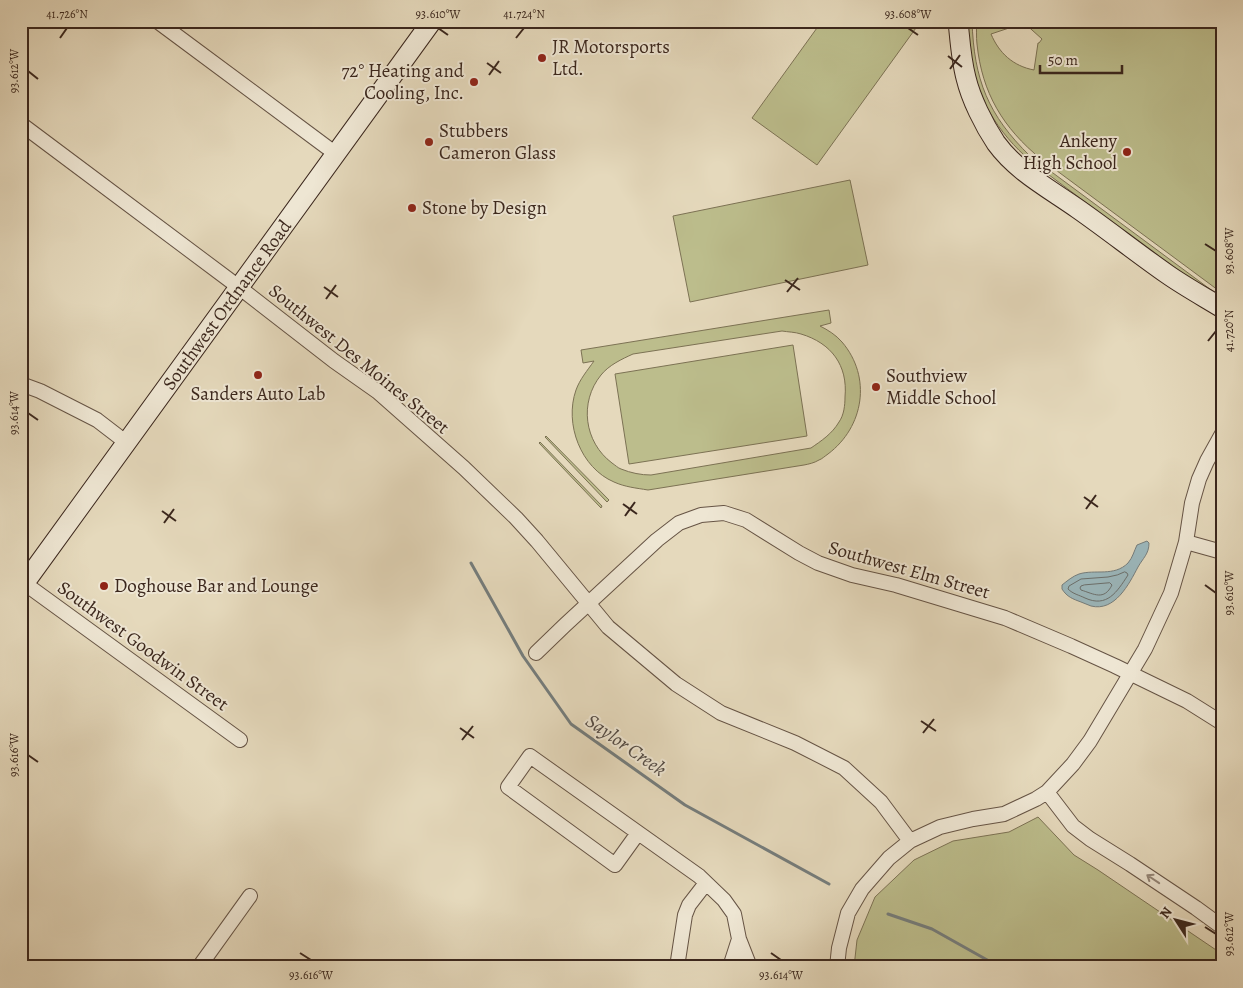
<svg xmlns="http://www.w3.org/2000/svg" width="1243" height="988" font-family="Alegreya,serif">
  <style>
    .green { fill: #bcbd8c; stroke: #7c7254; fill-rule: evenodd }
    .water { fill: #9bb7bc; stroke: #757d7c }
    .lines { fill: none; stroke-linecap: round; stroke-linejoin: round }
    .shore { stroke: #6b6f6c; stroke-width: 1 }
    .stream { stroke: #757d7c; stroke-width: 3 }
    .street-casing { stroke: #665445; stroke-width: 16 }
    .secondary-casing { stroke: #3b271d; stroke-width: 21 }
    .street { stroke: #eee6d3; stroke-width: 14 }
    .secondary { stroke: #eee6d3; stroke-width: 19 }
    .oneway { stroke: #948678 }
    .ticks { fill: none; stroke: #3b271d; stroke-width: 2 }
    .poi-dot { fill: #8f2418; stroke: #eee6d3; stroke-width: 2 }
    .labels { text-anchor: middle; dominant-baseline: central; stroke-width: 4; stroke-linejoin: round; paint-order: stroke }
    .poi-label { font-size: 19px; fill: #3b271d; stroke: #eee6d3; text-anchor: start }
    .street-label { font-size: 19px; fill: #3b271d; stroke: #eee6d3 }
    .water-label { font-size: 20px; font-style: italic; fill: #534b45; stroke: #eee6d3 }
    .neatline { fill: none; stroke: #3b271d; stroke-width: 2 }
    .ticks-label { font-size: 12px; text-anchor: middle; fill: #3b271d }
  </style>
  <rect width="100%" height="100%" fill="#e5d9bc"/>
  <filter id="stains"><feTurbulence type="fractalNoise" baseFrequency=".004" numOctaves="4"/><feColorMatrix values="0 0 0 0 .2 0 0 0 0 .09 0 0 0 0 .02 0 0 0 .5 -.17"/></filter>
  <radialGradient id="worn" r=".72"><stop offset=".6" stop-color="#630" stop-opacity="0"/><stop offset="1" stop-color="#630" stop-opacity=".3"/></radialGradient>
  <path class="green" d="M 822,21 L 921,21 L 817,165 L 752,118 Z
    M 968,21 L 972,21 C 974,80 988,115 1030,156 L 1222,298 L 1222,304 L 1037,166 C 1003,140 978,102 970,60 C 968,48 967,36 966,25 Z
    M 976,21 L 1020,21 L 1017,24 L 1018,25 L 991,34 C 999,53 1013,66 1034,70 L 1038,43 L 1039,43 L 1042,39 L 1022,21 L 1222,21 L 1222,293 L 1041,159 C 1003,128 982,93 977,44 C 976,37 977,29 976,21 Z
    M 850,180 L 868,265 L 690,302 L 673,216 Z
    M 829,310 L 831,323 L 820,326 C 828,330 836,335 842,342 C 872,377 864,427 828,454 C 825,456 822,459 819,460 C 814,463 809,464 804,465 L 648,490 C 636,488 625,487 614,482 C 581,468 564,424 576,390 C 580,379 587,371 594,361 L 583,363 L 581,350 ZM 782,331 C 788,332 795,332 801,334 C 831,343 848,365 845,397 C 845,405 844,415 839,422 C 832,434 821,441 811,448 L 651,475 C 641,475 631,473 621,469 C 618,468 615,465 612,463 C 584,442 579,402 601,375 C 609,365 622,359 633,354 Z
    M 793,345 L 807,436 L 629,464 L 615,374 Z
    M 546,436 L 609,500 L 607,502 L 545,437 Z
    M 540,442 L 602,506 L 601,508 L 539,443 Z
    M 1038,817 L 1074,855 L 1098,870 L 1222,954 L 1222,967 L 854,967 L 857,940 L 875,897 L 914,860 L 953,841 L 1009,832 Z"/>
  <path class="water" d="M 1147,541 L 1149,543 C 1149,554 1143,558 1138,567 C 1129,584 1115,612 1091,606 C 1088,605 1084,603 1081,602 C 1073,599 1067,597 1062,589 L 1062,585 C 1067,581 1073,576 1079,574 C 1095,569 1114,577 1128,563 C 1133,557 1134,551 1137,545 Z"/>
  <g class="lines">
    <path class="shore" d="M 1125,572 L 1127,573 L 1128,575 C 1117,592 1107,608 1085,598 C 1079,595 1073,594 1068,589 L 1069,586 L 1081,579 L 1108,577 L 1117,575 Z
      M 1110,583 L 1112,585 C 1104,601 1094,594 1081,590 L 1080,588 L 1081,586 L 1084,585 Z"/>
    <path class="stream" d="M 471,563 L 523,656 L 571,724 L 685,805 L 829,884
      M 888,914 L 932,929 L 989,961 L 1012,967"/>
    <g class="street-casing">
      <path id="street" d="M 157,21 L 336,154
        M 21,124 L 240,288 L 334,361 L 378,392 L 464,468 L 516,518 L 537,541 L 608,627 L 676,684 L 721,713 L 795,743 L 844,768 L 881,802 L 910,841
        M 21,384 L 40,391 L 97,420 L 127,443
        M 1186,542 L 1222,552
        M 24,583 L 240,740
        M 536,653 L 565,625 L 657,540 L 679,523 L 701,515 L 724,513 L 746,520 L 799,553 L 818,563 L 852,575 L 896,585 L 1005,618 L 1071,646 L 1115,666 L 1187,701 L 1222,723
        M 1047,792 L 1073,826 L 1090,839 L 1130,864 L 1196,908 L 1222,927
        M 638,833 L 615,865 L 508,787 L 530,756 L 699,876 L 724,900 L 734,914 L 739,939 L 750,967
        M 199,967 L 250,896
        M 677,967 L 685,915 L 689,905 L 706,883
        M 730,967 L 739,939
        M 837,967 L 839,948 L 848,913 L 862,889 L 889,858 L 910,841 L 940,827 L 973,819 L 1004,814 L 1036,799 L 1047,792 L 1073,764 L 1090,741 L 1145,649 L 1171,593 L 1186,542 L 1192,503 L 1199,479 L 1207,461 L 1222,434"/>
    </g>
    <g class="secondary-casing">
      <path id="secondary" d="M 958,21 C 960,40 961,59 966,78 C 971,99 984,125 996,143 C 1017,172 1050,189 1078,209 C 1108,230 1137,253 1167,274 C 1184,286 1204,297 1222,308
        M 21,588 L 432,21"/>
    </g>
    <use href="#street" class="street"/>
    <use href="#secondary" class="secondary"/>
  </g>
  <defs><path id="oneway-shaft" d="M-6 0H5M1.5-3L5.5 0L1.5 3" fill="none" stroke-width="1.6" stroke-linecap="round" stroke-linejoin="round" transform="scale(1.25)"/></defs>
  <use class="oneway" href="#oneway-shaft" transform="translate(1153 879) rotate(-146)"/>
  <path class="ticks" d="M 438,28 L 448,35M 908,28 L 918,35M 60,38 L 67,28M 516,38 L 524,28M 948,56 L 962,67M 487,63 L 501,73M 950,69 L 960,55M 28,71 L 38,79M 489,75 L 499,61M 1205,244 L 1216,251M 785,280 L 800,290M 324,287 L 338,297M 787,292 L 798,278M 326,299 L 336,285M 1208,341 L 1216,331M 28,413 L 38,420M 1084,497 L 1098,507M 623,504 L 637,514M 1086,509 L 1096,495M 162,511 L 176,521M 625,516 L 635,502M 164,523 L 174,509M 1205,585 L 1216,593M 921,721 L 936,731M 460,728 L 474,738M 923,733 L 934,719M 462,740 L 473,726M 28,755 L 38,762M 1205,927 L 1216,934M 300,953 L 311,960M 771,953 L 781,960"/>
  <g class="poi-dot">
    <circle cx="542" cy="58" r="5"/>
    <circle cx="474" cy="82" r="5"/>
    <circle cx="429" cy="142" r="5"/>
    <circle cx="1127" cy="152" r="5"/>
    <circle cx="412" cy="208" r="5"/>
    <circle cx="258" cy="375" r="5"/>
    <circle cx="876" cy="387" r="5"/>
    <circle cx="104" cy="586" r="5"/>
  </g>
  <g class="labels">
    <g class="poi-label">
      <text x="552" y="47">JR Motorsports<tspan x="552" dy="22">Ltd.</tspan></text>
      <text x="464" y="71" text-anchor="end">72° Heating and<tspan x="464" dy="22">Cooling, Inc.</tspan></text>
      <text x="439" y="131">Stubbers<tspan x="439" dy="22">Cameron Glass</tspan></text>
      <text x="1117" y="141" text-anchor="end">Ankeny<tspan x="1117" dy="22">High School</tspan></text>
      <text x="422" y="208">Stone by Design</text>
      <text x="886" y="376">Southview<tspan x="886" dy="22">Middle School</tspan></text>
      <text x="258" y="394" text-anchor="middle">Sanders Auto Lab</text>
      <text x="114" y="586">Doghouse Bar and Lounge</text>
    </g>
    <g class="street-label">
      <text transform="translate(227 305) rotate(-54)">Southwest Ordnance Road</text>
      <text transform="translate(359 359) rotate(39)">Southwest Des Moines Street</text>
      <text transform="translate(909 570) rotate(16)">Southwest Elm Street</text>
      <text transform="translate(143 646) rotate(36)">Southwest Goodwin Street</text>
    </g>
    <g class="water-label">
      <text transform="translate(626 745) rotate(35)">Saylor Creek</text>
    </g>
  </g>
  <rect width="1243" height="988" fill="none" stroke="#e5d9bc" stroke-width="55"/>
  <g transform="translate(1176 920) rotate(306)" stroke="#eee6d3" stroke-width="4" paint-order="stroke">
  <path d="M0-4L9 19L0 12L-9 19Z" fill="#3b271d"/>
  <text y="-8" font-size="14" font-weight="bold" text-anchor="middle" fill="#3b271d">N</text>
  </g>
  <path d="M1040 65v8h82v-8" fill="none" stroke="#3b271d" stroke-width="2.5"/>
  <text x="1048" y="65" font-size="15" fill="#3b271d" stroke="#eee6d3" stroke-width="4" paint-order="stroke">50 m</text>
  <rect x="28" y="28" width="1188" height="932" class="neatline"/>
  <g class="ticks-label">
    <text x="67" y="18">41.726°N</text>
    <text x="438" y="18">93.610°W</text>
    <text x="524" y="18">41.724°N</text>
    <text x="908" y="18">93.608°W</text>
    <text transform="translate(14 71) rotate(-90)" y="4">93.612°W</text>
    <text transform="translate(1229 251) rotate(-90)" y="4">93.608°W</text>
    <text transform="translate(1229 331) rotate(-90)" y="4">41.720°N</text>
    <text transform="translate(14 413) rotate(-90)" y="4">93.614°W</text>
    <text transform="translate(1229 593) rotate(-90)" y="4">93.610°W</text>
    <text transform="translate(14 755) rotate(-90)" y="4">93.616°W</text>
    <text transform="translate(1229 934) rotate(-90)" y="4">93.612°W</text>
    <text x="311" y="979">93.616°W</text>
    <text x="781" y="979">93.614°W</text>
  </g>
  <rect width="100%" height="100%" filter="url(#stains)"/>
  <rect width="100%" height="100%" fill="url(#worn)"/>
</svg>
